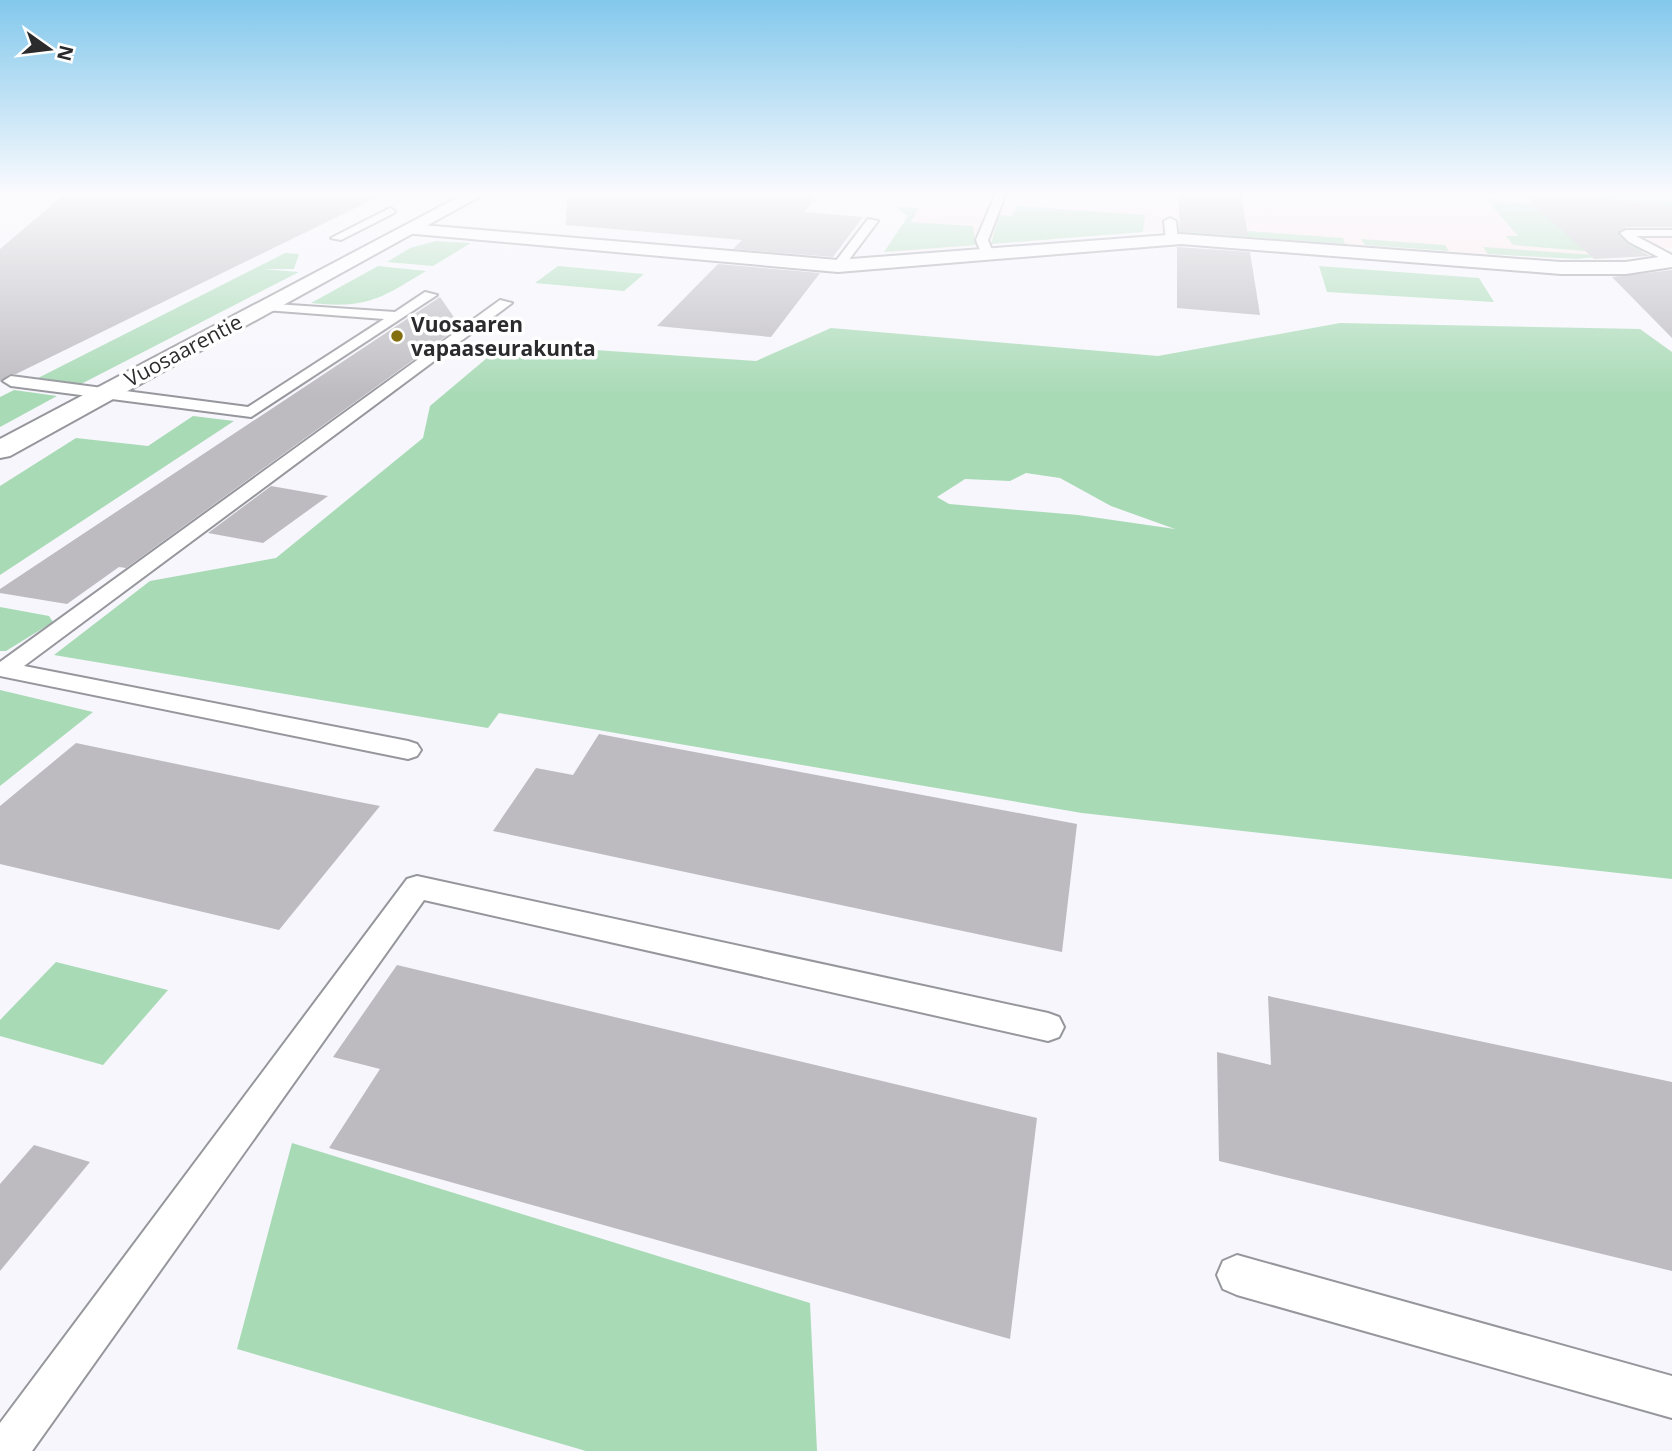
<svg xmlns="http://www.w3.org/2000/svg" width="1672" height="1451" font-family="'Open Sans',sans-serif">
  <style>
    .education { fill: #fde7e7 }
    .green { fill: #a8dab5; fill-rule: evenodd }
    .building { fill: #bdbbc0 }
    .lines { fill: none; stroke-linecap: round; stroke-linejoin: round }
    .service-casing { stroke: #96979c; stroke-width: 4 }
    .minor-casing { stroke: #96979c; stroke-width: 4 }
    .tertiary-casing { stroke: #96979c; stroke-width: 4 }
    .service { fill: #fff; fill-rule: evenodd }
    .minor { fill: #fff; fill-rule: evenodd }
    .tertiary { fill: #fff; fill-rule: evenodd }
    .poi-dot { fill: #836f0d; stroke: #fff; stroke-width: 2.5 }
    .labels { text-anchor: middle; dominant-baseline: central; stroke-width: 7; stroke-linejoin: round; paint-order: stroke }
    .far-poi-label { font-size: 21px; font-weight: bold; fill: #2b2b2d; stroke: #fff; text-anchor: start }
    .far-street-label { font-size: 21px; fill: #2b2b2d; stroke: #fff }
  </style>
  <rect width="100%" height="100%" fill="#f6f6fc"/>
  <path class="education" d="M 906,193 L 1628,193 L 1672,199 L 1672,247 L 1608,256 L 1548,258 L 1153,231 L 889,253 L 918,209 L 896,207 Z"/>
  <path class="green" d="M 1566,193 L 1672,193 L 1672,207 Z
    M 1485,198 L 1603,214 L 1657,249 L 1622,254 L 1513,245 L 1506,236 L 1518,236 Z
    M 1017,206 L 1145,215 L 1143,232 L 991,244 L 999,215 L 1012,216 Z
    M 896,207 L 919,208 L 911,222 L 973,226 L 976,245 L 884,252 L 908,216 Z
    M 1179,226 L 1343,238 L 1345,244 L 1179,232 Z
    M 1361,239 L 1445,245 L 1449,251 L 1365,245 Z
    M 436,241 L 471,243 L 433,266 L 387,262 L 410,248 Z
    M 1483,247 L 1608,256 L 1576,259 L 1488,254 Z
    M 285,253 L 299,254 L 294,269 L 263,269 L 299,272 L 81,384 L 38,378 Z
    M 378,266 L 426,271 C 380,299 366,309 311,303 Z
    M 558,266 L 644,274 L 624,291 L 535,283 Z
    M 1319,266 L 1479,278 L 1494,302 L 1327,292 Z
    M 1340,323 L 1640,329 L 1672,352 L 1672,879 L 1082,813 L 499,713 L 488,728 L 54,655 L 150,581 L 276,558 L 423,438 L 430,406 L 494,352 L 595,350 L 756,361 L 831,328 L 1158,356 ZM 1026,473 L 1060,478 L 1111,506 L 1175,529 L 1078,515 L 949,504 L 937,497 L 965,479 L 1010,481 Z
    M 14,390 L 57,396 L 0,427 L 0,397 Z
    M 193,416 L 234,421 L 0,575 L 0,486 L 76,438 L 148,446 Z
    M 0,607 L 49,616 L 53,622 L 6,651 L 0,651 Z
    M 0,690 L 93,712 L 0,786 Z
    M 56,962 L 168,990 L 103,1065 L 0,1036 L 0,1020 Z
    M 292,1143 L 810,1303 L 817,1451 L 586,1451 L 237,1349 Z"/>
  <path class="building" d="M 66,193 L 386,193 L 16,374 L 10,374 L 0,382 L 0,249 Z
    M 567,193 L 818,193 L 805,212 L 863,217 L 833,257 L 733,249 L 742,240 L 566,225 Z
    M 1178,193 L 1241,193 L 1248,236 L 1180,231 Z
    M 1521,193 L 1566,193 L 1672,207 L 1672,227 L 1626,227 L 1619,231 L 1618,235 L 1627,244 L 1650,256 L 1594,259 Z
    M 1177,247 L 1250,252 L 1260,315 L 1177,308 Z
    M 718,264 L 820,273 L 771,337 L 657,326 Z
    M 1672,270 L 1672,338 L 1612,277 Z
    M 440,297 L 460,326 L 126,568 L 119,567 L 67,604 L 0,593 L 0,589 Z
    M 271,486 L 328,496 L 263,543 L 208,533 Z
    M 599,734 L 1077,824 L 1062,952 L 493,831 L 536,768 L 573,775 Z
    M 76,743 L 344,799 L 380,806 L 279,930 L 0,864 L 0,806 Z
    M 397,965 L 1037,1118 L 1010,1339 L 329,1148 L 380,1069 L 333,1057 Z
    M 1268,996 L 1672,1082 L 1672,1271 L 1219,1161 L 1217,1052 L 1271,1065 Z
    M 34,1145 L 90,1162 L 0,1271 L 0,1184 Z"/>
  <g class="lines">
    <g class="service-casing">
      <path id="service" d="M 996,193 L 1006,193 L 988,240 L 994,255 L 988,259 L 982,255 L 976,240 Z
        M 390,208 L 395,211 L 394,213 L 341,240 L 331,238 Z
        M 1170,218 L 1176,221 L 1178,240 L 1172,243 L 1166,240 L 1164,221 Z
        M 868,219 L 878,221 L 842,269 L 834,269 L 832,266 Z
        M 1626,230 L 1672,230 L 1672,236 L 1636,236 L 1672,255 L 1672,264 L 1629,242 L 1620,233 Z
        M 425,292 L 437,295 L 251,417 L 11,386 L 3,381 L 11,376 L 248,407 L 384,319 L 265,310 L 260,309 L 260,303 L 395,312 Z
        M 500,300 L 512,303 L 24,666 L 408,741 L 417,744 L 421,750 L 417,756 L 408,759 L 0,676 L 0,662 Z
        M 417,876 L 1048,1013 L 1059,1017 L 1064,1027 L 1059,1037 L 1048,1041 L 424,900 L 32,1451 L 0,1451 L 0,1423 L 407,879 Z
        M 1237,1255 L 1672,1376 L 1672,1418 L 1237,1295 L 1223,1289 L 1217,1275 L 1223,1261 Z"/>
    </g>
    <g class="minor-casing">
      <path id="minor" d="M 410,224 L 838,260 L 1181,234 L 1561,262 L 1626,262 L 1672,255 L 1672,267 L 1626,274 L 1561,274 L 1181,244 L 838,272 L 404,233 L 401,229 Z"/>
    </g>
    <g class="tertiary-casing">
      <path id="tertiary" d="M 466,193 L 486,193 L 10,456 L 0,458 L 0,439 Z"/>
    </g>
    <use href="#service" class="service"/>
    <use href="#minor" class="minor"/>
    <use href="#tertiary" class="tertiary"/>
  </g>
  <linearGradient id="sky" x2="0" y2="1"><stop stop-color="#83c8ec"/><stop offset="0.49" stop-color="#fbfbfe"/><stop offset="1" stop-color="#fbfbfe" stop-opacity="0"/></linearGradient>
  <rect width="1672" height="396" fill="url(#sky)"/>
  <circle class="poi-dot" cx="397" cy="336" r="7"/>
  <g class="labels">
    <g class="far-poi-label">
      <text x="411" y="324">Vuosaaren<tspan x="411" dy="24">vapaaseurakunta</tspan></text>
    </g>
    <g class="far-street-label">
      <text transform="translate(183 350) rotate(-28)">Vuosaarentie</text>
    </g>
  </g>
  <g transform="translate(49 49) rotate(104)" stroke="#ffffff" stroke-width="5" paint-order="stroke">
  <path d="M0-5L12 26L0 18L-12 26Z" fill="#2b2b2d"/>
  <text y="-10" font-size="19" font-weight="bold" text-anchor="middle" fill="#2b2b2d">N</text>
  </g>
</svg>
